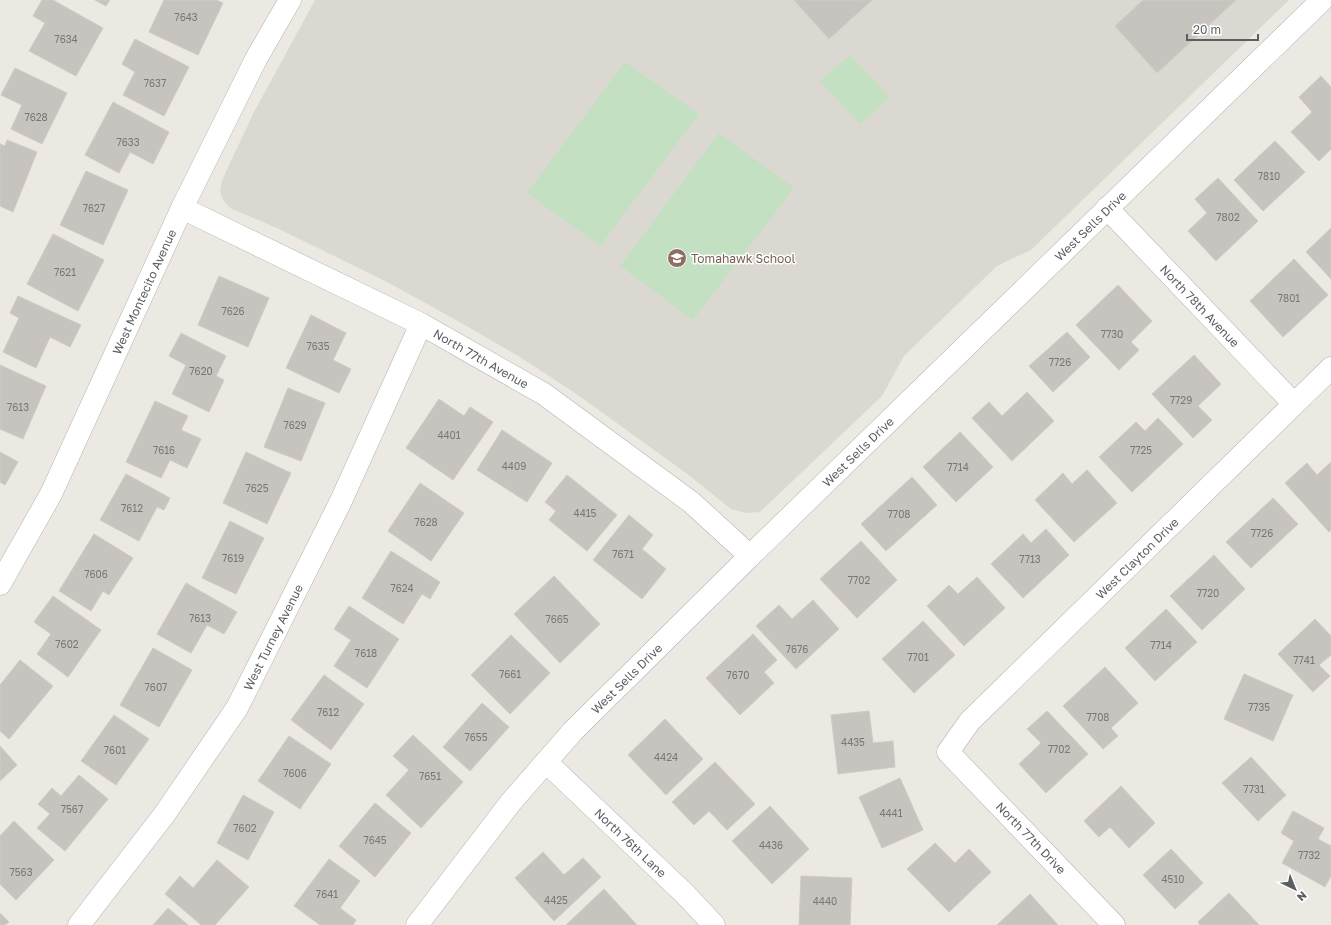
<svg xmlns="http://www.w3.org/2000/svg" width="1331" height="925" font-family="'Golos Text',sans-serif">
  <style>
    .education { fill: #dbd8d1 }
    .green { fill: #c3e0c2 }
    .building { fill: #c7c4bf; stroke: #cfcbc2 }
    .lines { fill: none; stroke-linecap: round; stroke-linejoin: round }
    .minor-casing { stroke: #b0b3b6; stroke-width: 23 }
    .minor { stroke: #fff; stroke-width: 22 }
    .labels { text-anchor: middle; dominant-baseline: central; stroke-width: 3; stroke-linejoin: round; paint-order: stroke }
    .number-label { font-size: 10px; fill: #767878 }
    .street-label { font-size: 12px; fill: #5b5e61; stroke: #fff }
    .education-label { font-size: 12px; fill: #785e54; stroke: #fff; text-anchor: start }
  </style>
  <rect width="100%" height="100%" fill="#ece9e3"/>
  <path class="education" d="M 315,0 L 1289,0 L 1031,250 L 997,266 L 904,356 L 882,396 L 760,512 L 746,513 L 731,509 L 686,473 L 575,393 L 520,357 L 456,320 L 387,282 L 279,229 L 230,208 L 223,200 L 220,191 L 222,180 L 254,112 Z"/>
  <path class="green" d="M 850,55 L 890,98 L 860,124 L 820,81 Z
    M 625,62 L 699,114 L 600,246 L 527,193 Z
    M 719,133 L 794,188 L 693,320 L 620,266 Z"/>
  <path class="building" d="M 42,0 L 53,0 L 103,28 L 76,76 L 29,51 L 45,23 L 33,16 Z
    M 95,0 L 110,0 L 106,6 Z
    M 164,0 L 216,0 L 223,3 L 198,55 L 149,32 Z
    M 794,0 L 872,0 L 829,39 Z
    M 1143,0 L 1236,0 L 1157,73 L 1115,26 Z
    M 135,39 L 189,67 L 164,116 L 123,95 L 135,72 L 122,64 Z
    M 15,68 L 67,93 L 42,144 L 11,129 L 22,105 L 1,95 Z
    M 1321,76 L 1331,87 L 1331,149 L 1319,161 L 1291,132 L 1312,112 L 1299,97 Z
    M 113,102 L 169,132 L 153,164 L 130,152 L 119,173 L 85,155 Z
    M 7,140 L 37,152 L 13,212 L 0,206 L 0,144 L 5,146 Z
    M 1275,141 L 1305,172 L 1263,211 L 1234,180 Z
    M 86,171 L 128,190 L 103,245 L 60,225 Z
    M 1218,178 L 1258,221 L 1216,261 L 1188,231 L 1207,213 L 1195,199 Z
    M 1331,228 L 1331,279 L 1306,252 Z
    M 53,234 L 104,260 L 78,311 L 27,284 Z
    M 1294,259 L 1328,295 L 1283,337 L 1250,301 Z
    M 219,276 L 269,298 L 248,347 L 198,325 Z
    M 1118,285 L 1152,321 L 1131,342 L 1139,350 L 1119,370 L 1076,325 Z
    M 18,296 L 81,325 L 70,347 L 50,337 L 36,368 L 3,352 L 19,318 L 10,313 Z
    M 311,315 L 346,333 L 333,360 L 351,369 L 339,393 L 286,368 Z
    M 1067,332 L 1090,357 L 1053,392 L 1029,366 Z
    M 181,333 L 226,356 L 216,376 L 224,380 L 209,412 L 172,394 L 186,365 L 169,356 Z
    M 1194,355 L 1221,384 L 1198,406 L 1212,420 L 1193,438 L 1152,394 Z
    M 0,365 L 46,386 L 23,439 L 0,429 Z
    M 288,388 L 325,403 L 301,461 L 264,447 Z
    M 1027,392 L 1054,421 L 1012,461 L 972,418 L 989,402 L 1002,416 Z
    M 439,399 L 464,416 L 470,407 L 493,422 L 453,480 L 406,448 Z
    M 155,401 L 188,416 L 181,430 L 201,439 L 187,468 L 170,460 L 161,478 L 126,462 Z
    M 1158,418 L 1183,444 L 1132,492 L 1099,457 L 1136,422 L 1145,431 Z
    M 502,430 L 552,463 L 527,502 L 477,470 Z
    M 960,432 L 993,467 L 956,502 L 923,467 Z
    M 0,452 L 18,462 L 5,485 L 0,482 Z
    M 246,452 L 291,473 L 267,524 L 223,503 Z
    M 1331,462 L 1331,530 L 1329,532 L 1285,483 L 1307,463 L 1317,475 Z
    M 1087,470 L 1117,503 L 1074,542 L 1035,500 L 1063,473 L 1072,484 Z
    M 126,474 L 170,498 L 164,510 L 157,507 L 139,541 L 100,520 Z
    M 567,475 L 617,515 L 587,551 L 549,520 L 556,511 L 545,502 Z
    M 912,477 L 937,505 L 886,551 L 861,524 Z
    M 420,483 L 464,513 L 431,561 L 388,531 Z
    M 1273,498 L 1298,524 L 1251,568 L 1226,542 Z
    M 629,515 L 653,535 L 642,549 L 666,569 L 642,599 L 593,560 Z
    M 230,521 L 264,538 L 236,594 L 202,578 Z
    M 1046,529 L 1069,555 L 1023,598 L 991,564 L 1023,534 L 1031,543 Z
    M 94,534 L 133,558 L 109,595 L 103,591 L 91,611 L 59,591 Z
    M 861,541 L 897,580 L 857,618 L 820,579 Z
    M 391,551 L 440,582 L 430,599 L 422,594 L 403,624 L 362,598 Z
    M 1214,555 L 1245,589 L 1202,630 L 1170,596 Z
    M 554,576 L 600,624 L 560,663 L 514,614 Z
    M 977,577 L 1005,608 L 964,646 L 927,606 L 949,585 L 958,594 Z
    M 186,583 L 237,612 L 224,634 L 207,625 L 191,653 L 157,634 Z
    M 53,596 L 101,630 L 68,677 L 37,654 L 51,634 L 34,622 Z
    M 813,600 L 839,629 L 796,669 L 756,626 L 779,605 L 792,619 Z
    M 349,606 L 399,639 L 367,688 L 334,666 L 351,640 L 334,629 Z
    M 1166,609 L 1197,642 L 1155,681 L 1125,648 Z
    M 1315,619 L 1331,636 L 1331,655 L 1319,665 L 1330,676 L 1313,692 L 1278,654 Z
    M 923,621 L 955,655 L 914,693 L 882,659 Z
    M 753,634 L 777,660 L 764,672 L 774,683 L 740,715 L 706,678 Z
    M 511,635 L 550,673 L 510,714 L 471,675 Z
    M 153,648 L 192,670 L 159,727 L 120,705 Z
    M 20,660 L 53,686 L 9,739 L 0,731 L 0,685 Z
    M 1105,667 L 1138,703 L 1111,728 L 1118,736 L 1103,749 L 1063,706 Z
    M 1244,674 L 1293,695 L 1273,741 L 1224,719 Z
    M 324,675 L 364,704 L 331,750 L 291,720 Z
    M 482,703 L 509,727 L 470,771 L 443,747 Z
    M 869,711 L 873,743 L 893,741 L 895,767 L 838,774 L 831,715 Z
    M 1047,711 L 1088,754 L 1046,793 L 1019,764 L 1041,743 L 1027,729 Z
    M 114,715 L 149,739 L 116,785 L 81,761 Z
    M 665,719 L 703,759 L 666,795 L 628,755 Z
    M 413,735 L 463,782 L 421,828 L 386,795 L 409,770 L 393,756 Z
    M 289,736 L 331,764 L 300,809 L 258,781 Z
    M 0,746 L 17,765 L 0,781 Z
    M 1251,757 L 1286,795 L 1258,821 L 1222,783 Z
    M 715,762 L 755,804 L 727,830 L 709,811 L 694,825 L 672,802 Z
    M 79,775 L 108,799 L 65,851 L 37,828 L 50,814 L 38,804 L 52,788 L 61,796 Z
    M 900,778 L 923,830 L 882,848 L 859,797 Z
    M 1121,786 L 1155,823 L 1129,848 L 1110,827 L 1099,837 L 1084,821 Z
    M 243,795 L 274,812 L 248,860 L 217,843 Z
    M 375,803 L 411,833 L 375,877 L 339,846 Z
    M 770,806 L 809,849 L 772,884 L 732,841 Z
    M 1293,811 L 1324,828 L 1318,839 L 1331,846 L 1331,876 L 1325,887 L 1282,863 L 1294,841 L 1281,833 Z
    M 14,821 L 54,860 L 16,900 L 0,884 L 0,836 Z
    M 935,843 L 955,863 L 969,849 L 991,872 L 949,912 L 907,869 Z
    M 1171,849 L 1203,883 L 1175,909 L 1143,875 Z
    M 543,852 L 564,875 L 583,858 L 601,877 L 554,921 L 515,878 Z
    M 329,859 L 360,881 L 340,908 L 356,920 L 353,925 L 320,925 L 294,906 Z
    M 217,860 L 249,887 L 215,925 L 201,925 L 165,894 L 180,876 L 193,888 Z
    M 801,876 L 852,878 L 850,925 L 799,925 Z
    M 604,889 L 637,925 L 566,925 Z
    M 1229,893 L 1259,925 L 1200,925 L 1198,922 Z
    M 1030,894 L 1058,925 L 997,925 Z
    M 168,908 L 188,925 L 153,925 Z
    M 0,913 L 9,922 L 5,925 L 0,925 Z"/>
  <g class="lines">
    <g class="minor-casing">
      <g id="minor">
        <path id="s1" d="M 182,208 L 421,324 L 544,394 L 691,502 L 750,556"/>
        <path id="s2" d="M 1107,208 L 1294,404"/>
        <path id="s3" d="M 0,584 L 51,494 L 182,208 L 256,59 L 290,0"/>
        <path id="s4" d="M 546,762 L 685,894 L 714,925"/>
        <path id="s5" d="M 79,925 L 164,815 L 237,708 L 340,503 L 421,324"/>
        <path id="s6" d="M 417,925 L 511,802 L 573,731 L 750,556 L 1322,0"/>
        <path id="s7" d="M 1114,925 L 948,752 L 970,721 L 1331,368"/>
      </g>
    </g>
    <use href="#minor" class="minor"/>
  </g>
  <defs>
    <g id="school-disc" transform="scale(1)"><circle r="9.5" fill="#8d6e63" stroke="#fff"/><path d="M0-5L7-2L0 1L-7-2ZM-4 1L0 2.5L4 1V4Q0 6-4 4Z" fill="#fff"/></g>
  </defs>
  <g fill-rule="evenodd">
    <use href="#school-disc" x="677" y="258"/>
  </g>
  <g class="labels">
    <g class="number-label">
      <text x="186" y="17">7643</text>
      <text x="66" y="39">7634</text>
      <text x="155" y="83">7637</text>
      <text x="36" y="117">7628</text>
      <text x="128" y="142">7633</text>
      <text x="1269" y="176">7810</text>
      <text x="94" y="208">7627</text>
      <text x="1228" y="217">7802</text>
      <text x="65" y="272">7621</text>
      <text x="1289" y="298">7801</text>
      <text x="233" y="311">7626</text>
      <text x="1112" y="334">7730</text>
      <text x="318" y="346">7635</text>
      <text x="1060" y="362">7726</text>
      <text x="201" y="371">7620</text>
      <text x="1181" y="400">7729</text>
      <text x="18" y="407">7613</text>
      <text x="295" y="425">7629</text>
      <text x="449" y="435">4401</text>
      <text x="164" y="450">7616</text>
      <text x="1141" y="450">7725</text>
      <text x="514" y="466">4409</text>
      <text x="958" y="467">7714</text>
      <text x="257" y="488">7625</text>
      <text x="132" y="508">7612</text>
      <text x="585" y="513">4415</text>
      <text x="899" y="514">7708</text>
      <text x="426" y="522">7628</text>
      <text x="1262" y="533">7726</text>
      <text x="623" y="554">7671</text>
      <text x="233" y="558">7619</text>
      <text x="1030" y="559">7713</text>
      <text x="96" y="574">7606</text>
      <text x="859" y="580">7702</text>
      <text x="402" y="588">7624</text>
      <text x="1208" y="593">7720</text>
      <text x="200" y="618">7613</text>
      <text x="557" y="619">7665</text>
      <text x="67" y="644">7602</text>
      <text x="1161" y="645">7714</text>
      <text x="797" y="649">7676</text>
      <text x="366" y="653">7618</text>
      <text x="918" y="657">7701</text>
      <text x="1304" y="660">7741</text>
      <text x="510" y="674">7661</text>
      <text x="738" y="675">7670</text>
      <text x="156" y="687">7607</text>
      <text x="1259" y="707">7735</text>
      <text x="328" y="712">7612</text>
      <text x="1098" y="717">7708</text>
      <text x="476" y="737">7655</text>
      <text x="853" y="742">4435</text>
      <text x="1059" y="749">7702</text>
      <text x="115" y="750">7601</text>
      <text x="666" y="757">4424</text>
      <text x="295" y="773">7606</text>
      <text x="430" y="776">7651</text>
      <text x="1254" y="789">7731</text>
      <text x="72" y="809">7567</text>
      <text x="891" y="813">4441</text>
      <text x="245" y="828">7602</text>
      <text x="375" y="840">7645</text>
      <text x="771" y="845">4436</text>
      <text x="1309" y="855">7732</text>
      <text x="21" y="872">7563</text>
      <text x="1173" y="879">4510</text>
      <text x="327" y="894">7641</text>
      <text x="556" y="900">4425</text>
      <text x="825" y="901">4440</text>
    </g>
    <g class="street-label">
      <text stroke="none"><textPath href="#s6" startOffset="972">West Sells Drive</textPath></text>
      <text stroke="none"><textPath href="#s3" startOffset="326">West Montecito Avenue</textPath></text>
      <text stroke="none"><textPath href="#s2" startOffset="135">North 78th Avenue</textPath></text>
      <text stroke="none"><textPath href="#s1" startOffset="335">North 77th Avenue</textPath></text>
      <text stroke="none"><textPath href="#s6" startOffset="648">West Sells Drive</textPath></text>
      <text stroke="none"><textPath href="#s7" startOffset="511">West Clayton Drive</textPath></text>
      <text stroke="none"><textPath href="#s5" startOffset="348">West Turney Avenue</textPath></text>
      <text stroke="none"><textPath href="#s6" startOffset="324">West Sells Drive</textPath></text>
      <text transform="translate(1031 838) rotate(46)">North 77th Drive</text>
      <text stroke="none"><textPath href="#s4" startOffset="117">North 76th Lane</textPath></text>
    </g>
    <g class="education-label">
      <text x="691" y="258">Tomahawk School</text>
    </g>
  </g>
  <g transform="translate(1295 889) rotate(137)" stroke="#ffffff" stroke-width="3" paint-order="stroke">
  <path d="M0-3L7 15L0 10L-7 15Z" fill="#5b5e61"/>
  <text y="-6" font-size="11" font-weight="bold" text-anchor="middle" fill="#5b5e61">N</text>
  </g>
  <path d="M1187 34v6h71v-6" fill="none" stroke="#5b5e61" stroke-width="2"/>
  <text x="1193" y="34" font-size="12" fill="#5b5e61" stroke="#ffffff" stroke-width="3" paint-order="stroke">20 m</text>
</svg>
